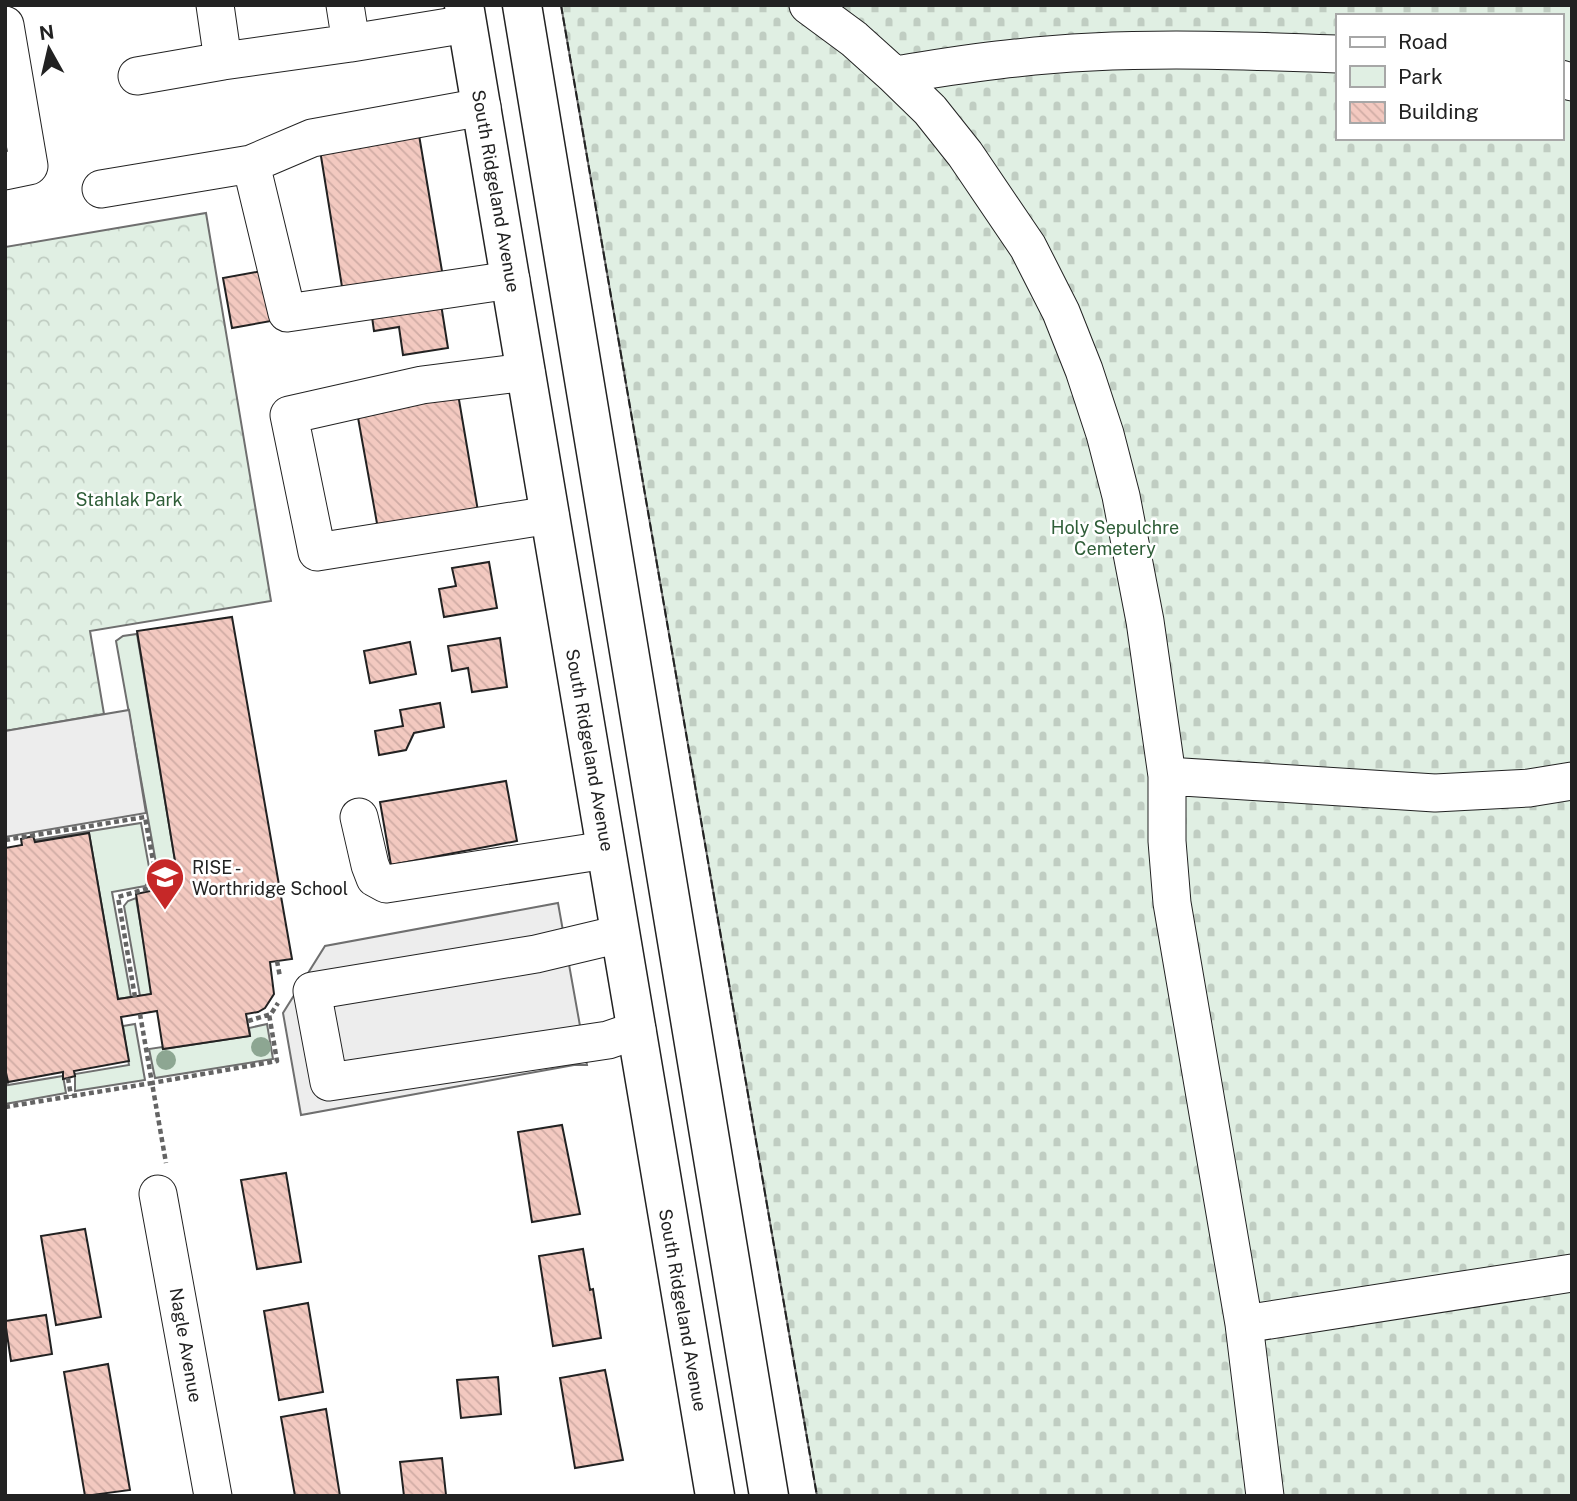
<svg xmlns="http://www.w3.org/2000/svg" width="1577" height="1501" font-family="'Public Sans',sans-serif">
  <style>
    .green { fill: #e0efe3; stroke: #6f6f6f; stroke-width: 2 }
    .forest { fill: url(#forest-crowns); stroke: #6f6f6f; stroke-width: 2 }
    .cemetery { fill: url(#cemetery-stones); stroke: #6f6f6f; stroke-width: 2; fill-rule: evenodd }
    .parking { fill: #ededed; stroke: #6f6f6f; stroke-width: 2 }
    .building { fill: url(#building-back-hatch); stroke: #222; stroke-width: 2 }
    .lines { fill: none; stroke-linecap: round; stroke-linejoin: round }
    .minor-casing { stroke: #222; stroke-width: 39 }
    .major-casing { stroke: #222; stroke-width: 41 }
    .path { stroke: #646464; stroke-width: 4.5; stroke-dasharray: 5 3.5; stroke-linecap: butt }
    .minor { stroke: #fff; stroke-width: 37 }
    .major { stroke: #fff; stroke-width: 38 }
    .fence { stroke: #222; stroke-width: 2; stroke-dasharray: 9 3.5; stroke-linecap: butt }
    .tree { fill: #8da692 }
    .labels { text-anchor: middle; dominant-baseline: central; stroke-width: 5; stroke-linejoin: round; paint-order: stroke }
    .street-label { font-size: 18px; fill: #222; stroke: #fff }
    .park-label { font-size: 18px; fill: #2f5e38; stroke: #fff }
    .poi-label { font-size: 18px; fill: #222; stroke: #fff; text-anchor: start }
  </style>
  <defs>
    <pattern id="forest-crowns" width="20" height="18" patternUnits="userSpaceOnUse" patternTransform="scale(1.75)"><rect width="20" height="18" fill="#e0efe3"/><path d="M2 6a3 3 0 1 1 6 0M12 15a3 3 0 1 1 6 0" fill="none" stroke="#c0cdc2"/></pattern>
    <pattern id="cemetery-stones" width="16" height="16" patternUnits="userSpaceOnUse" patternTransform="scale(1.75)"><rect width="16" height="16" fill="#e0efe3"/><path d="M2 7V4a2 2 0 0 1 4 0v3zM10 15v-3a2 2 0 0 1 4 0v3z" fill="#c0cdc2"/></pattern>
    <pattern id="building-back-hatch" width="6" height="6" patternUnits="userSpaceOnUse" patternTransform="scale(1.75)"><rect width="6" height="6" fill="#f3c9c0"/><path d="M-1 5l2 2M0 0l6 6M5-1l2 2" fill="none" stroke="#d0aca5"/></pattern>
  </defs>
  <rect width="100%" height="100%" fill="#fff"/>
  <path class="green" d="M 137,634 L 178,878 L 156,863 L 116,641 L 123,636 Z
    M 141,823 L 151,878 L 145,886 L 112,892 L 131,997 L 118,999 L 89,833 L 35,842 L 34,840 Z
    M 136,898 L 152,990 L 151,994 L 140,996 L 124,906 L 128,901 Z
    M 135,1024 L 145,1080 L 75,1091 L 75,1074 L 129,1065 L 123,1026 Z
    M 267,1024 L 273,1059 L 155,1078 L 149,1049 L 162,1047 L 163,1049 L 250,1036 L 249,1028 Z
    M 5,1068 L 8,1085 L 63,1076 L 66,1093 L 5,1104 Z"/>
  <path class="forest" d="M 206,213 L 271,601 L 90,631 L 104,714 L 5,731 L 5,247 Z"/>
  <path class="cemetery" d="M 561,5 L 1572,5 L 1572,1496 L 817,1496 ZM 1337,16 L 1561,16 L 1561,138 L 1337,138 Z"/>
  <path class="parking" d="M 129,710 L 146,813 L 5,837 L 5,731 Z
    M 558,903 L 587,1065 L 574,1065 L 301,1115 L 283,1013 L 325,946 Z"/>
  <path class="building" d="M 419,135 L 443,277 L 343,293 L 320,150 Z
    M 262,271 L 271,321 L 232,328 L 223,278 Z
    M 440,298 L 448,348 L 403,355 L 399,327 L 374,331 L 371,310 Z
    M 458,394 L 478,511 L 378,529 L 357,412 Z
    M 489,562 L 497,608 L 444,617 L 439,589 L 456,586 L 452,568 Z
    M 232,617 L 292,959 L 270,962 L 274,994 L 265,1008 L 258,1012 L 246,1014 L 250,1036 L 163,1049 L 157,1011 L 121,1017 L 129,1061 L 74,1071 L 75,1076 L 68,1078 L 63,1079 L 63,1072 L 8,1082 L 5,1068 L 5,848 L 22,845 L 21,839 L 33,836 L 35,842 L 89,833 L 118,999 L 151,994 L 136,894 L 179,885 L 137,631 Z
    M 500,638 L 507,687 L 472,692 L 468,668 L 452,671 L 448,646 Z
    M 410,642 L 416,674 L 370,683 L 364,651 Z
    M 440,703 L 444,727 L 414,733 L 406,750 L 379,755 L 375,731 L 403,726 L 400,710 Z
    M 506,781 L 517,841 L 391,865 L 380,802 Z
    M 562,1125 L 580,1214 L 532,1222 L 518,1132 Z
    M 286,1173 L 301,1262 L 257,1269 L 241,1180 Z
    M 85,1229 L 101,1317 L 56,1325 L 41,1236 Z
    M 583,1249 L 590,1290 L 593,1289 L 601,1338 L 553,1346 L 539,1256 Z
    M 308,1303 L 323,1392 L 279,1400 L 264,1311 Z
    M 46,1315 L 52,1354 L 11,1361 L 5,1321 Z
    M 108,1364 L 130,1490 L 85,1496 L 64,1372 Z
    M 605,1370 L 623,1460 L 575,1468 L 560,1378 Z
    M 498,1377 L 501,1414 L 461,1418 L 457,1380 Z
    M 326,1409 L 340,1496 L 295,1496 L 281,1417 Z
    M 442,1458 L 446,1495 L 404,1496 L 400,1462 Z"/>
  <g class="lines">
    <g class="minor-casing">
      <path id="minor" d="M 215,5 L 223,61 L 351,43
        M 345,5 L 351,43 L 467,24
        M 808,5 L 854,39 L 894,75 L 930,110 L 965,154 L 1028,247 L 1061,312 L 1084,370 L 1105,434 L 1121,496 L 1145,621 L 1167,776 L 1167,841 L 1172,903 L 1244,1324 L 1265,1496
        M 5,25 L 29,166 L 5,171
        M 894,75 C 934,69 975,62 1016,58 C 1122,46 1230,50 1337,54
        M 137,76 L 223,61
        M 1561,79 L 1572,82
        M 251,164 L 312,138 L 482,107
        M 101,189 L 251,164 L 287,313 L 511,280
        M 526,372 L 422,385 L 289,415 L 317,552 L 550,515
        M 1167,776 L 1435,793 L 1529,788 L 1572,781
        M 359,817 L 370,865 L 375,878 L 386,884 L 606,850
        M 620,934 L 536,954 L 312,991 L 329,1082 L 608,1040 L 637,1030
        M 158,1194 L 213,1496
        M 1244,1324 L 1572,1273"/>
    </g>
    <g class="major-casing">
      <path id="major" d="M 464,5 L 715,1496
        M 522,5 L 769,1496"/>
    </g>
    <path class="path" d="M 5,840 L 145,817 L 156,877 L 179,885
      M 277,961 L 280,977
      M 135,997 L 118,897 L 170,882
      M 140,1014 L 152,1083 L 277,1061 L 269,1014
      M 248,1021 L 271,1014 L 278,1003
      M 68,1078 L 71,1096
      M 5,1107 L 152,1083 L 166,1163"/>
    <use href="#minor" class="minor"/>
    <use href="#major" class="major"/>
    <path class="fence" d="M 561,5 L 817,1496"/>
  </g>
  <g class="tree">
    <circle cx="261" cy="1047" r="10"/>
    <circle cx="166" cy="1060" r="10"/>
  </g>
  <defs>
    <g id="school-pin" transform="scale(2.0125)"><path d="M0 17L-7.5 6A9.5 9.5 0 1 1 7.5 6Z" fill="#c62828" stroke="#fff"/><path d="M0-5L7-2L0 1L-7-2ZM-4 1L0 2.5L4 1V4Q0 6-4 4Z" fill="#fff"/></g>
  </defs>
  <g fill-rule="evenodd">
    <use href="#school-pin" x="165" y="877"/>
  </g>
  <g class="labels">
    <g class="street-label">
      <text transform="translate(496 191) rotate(80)">South Ridgeland Avenue</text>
      <text transform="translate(590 750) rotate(80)">South Ridgeland Avenue</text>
      <text transform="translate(683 1310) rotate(80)">South Ridgeland Avenue</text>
      <text transform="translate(186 1345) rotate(80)">Nagle Avenue</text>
    </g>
    <g class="park-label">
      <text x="129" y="499">Stahlak Park</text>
      <text x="1115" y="527">Holy Sepulchre<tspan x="1115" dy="21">Cemetery</tspan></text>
    </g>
    <g class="poi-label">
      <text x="192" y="867">RISE -<tspan x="192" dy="21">Worthridge School</tspan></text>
    </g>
  </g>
  <rect width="1577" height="1501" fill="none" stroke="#222222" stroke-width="14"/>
  <rect x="1336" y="14" width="228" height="126" fill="#ffffff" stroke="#a7a7a7" stroke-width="2"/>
  <rect x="1350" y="37" width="35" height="10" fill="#ffffff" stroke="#a7a7a7" stroke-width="2"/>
  <text x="1398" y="49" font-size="21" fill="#222222">Road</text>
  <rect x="1350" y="66" width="35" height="21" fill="#e0efe3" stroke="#a7a7a7" stroke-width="2"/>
  <text x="1398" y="84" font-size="21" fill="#222222">Park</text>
  <rect x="1350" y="102" width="35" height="21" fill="url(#building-back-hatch)" stroke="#a7a7a7" stroke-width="2"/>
  <text x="1398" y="119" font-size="21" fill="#222222">Building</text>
  <g transform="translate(49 49) rotate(352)" stroke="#ffffff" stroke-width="5" paint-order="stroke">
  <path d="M0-5L12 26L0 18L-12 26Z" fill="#222222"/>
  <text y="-10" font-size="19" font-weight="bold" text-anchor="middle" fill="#222222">N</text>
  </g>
</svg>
